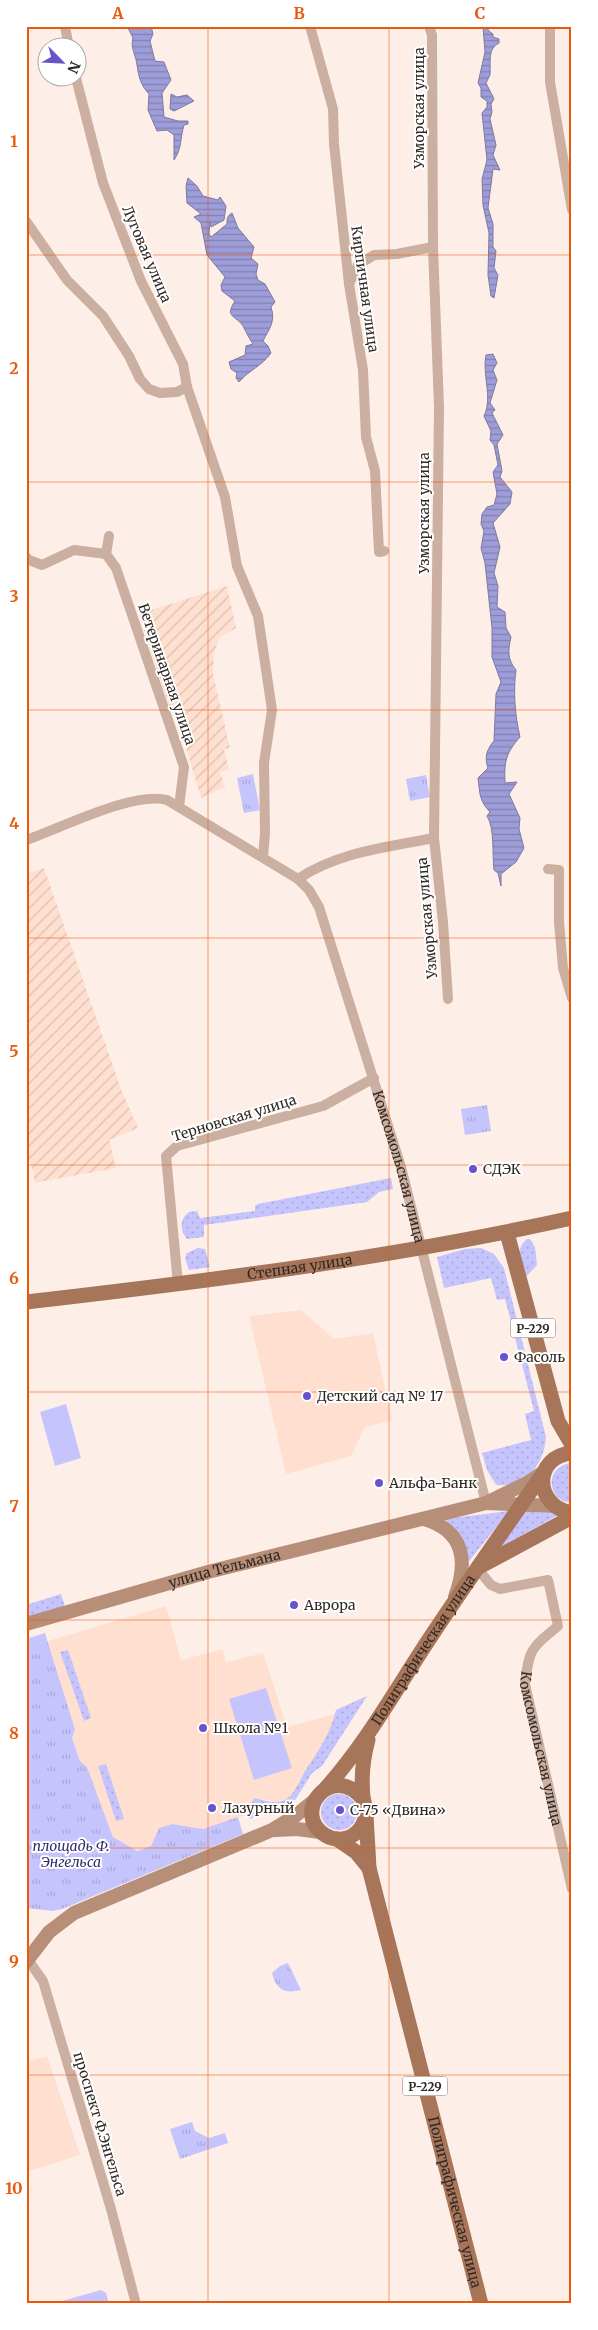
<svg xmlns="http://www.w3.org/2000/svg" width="598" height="2330" font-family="Merriweather,serif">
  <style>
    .built { fill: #ffe0d0 }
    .industrial { fill: url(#industrial-furrows) }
    .grass { fill: url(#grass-dots) }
    .park { fill: url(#park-tufts) }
    .pitch { fill: #c5c4fd }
    .water { fill: url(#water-rules); stroke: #7d7aa2 }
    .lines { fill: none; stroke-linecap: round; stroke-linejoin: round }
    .street { stroke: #cbafa0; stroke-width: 10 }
    .secondary { stroke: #b78e77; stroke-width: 14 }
    .primary { stroke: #a7755a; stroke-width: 15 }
    .grid { fill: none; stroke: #e8590c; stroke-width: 1; stroke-opacity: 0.55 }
    .poi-dot { fill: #6654ce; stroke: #fff; stroke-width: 2 }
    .labels { text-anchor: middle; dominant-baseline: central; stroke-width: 4; stroke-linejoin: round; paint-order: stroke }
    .shield { fill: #fff; stroke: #6e6865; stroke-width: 1 }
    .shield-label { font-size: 12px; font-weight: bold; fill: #302823 }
    .street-label { font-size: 14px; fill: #302823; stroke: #fff }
    .poi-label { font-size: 14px; fill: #302823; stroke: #fff; text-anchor: start }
    .park-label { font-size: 14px; font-style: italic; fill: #352b72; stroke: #fff }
    .neatline { fill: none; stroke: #e8590c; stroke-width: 2 }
    .grid-label { font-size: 16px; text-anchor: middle; font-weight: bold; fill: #e8590c }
  </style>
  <defs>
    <pattern id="industrial-furrows" width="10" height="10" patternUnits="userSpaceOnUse" patternTransform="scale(1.25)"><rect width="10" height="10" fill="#ffe0d0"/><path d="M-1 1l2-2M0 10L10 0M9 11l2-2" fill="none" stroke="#dbc0b2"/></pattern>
    <pattern id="grass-dots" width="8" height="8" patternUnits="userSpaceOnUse" patternTransform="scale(1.25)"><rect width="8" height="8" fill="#c5c4fd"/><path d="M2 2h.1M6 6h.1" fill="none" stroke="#aaa8d9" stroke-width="1.8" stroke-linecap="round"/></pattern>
    <pattern id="park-tufts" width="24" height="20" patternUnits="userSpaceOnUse" patternTransform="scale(1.25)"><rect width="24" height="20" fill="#c5c4fd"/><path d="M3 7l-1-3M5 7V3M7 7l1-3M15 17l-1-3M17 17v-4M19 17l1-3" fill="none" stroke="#aaa8d9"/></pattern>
    <pattern id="water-rules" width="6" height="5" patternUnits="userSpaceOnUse" patternTransform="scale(1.25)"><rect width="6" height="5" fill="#9e9dd9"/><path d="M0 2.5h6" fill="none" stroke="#8180b0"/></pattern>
  </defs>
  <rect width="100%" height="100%" fill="#fdefe8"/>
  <path class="built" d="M 301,1310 L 334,1339 L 373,1333 L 392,1420 L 365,1427 L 351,1456 L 286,1474 L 249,1316 Z
    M 166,1606 L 181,1660 L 223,1649 L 226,1662 L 263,1653 L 287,1727 L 335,1714 L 331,1729 L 319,1753 L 306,1769 L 300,1784 L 288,1798 L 278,1802 L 254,1798 L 246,1815 L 203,1829 L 172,1824 L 159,1828 L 151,1846 L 137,1851 L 113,1837 L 87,1767 L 80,1761 L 72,1738 L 75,1728 L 48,1641 Z
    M 47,2056 L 80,2155 L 26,2172 L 26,2062 Z"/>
  <path class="industrial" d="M 227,586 L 236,628 L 219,638 L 214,654 L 213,674 L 230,748 L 224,749 L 229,770 L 220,772 L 225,787 L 201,798 L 177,718 L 169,707 L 139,614 Z
    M 44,868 L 121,1089 L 138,1128 L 109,1140 L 116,1168 L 34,1183 L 34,1175 L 26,1151 L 26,869 L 28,873 Z"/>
  <path class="grass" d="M 391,1178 L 393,1189 L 379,1192 L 367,1202 L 204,1225 L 204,1237 L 187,1239 C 180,1231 179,1219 189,1212 L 197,1211 L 200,1218 L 255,1211 L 255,1206 L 258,1204 Z
    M 527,1239 L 530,1239 L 535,1247 L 537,1265 L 523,1280 C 520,1265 514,1250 527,1239 Z
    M 198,1248 L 205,1249 L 210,1267 L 189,1270 L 185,1258 L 187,1253 Z
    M 481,1248 L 494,1254 L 504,1268 L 546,1437 C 544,1465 526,1488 496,1485 L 487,1470 L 482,1453 L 531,1440 L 525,1414 L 534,1411 L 505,1299 L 497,1300 L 491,1278 L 444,1288 L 437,1257 L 465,1249 Z
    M 572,1463 L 572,1503 L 563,1501 L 556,1496 C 546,1481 554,1464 572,1463 Z
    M 509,1511 L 466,1565 L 461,1537 L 445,1519 Z
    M 523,1511 L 560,1514 L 496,1550 Z
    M 61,1594 L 65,1607 L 26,1619 L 26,1605 Z
    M 68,1650 L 91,1718 L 84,1721 L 60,1652 Z
    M 367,1696 L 322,1766 L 312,1773 L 295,1800 L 250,1819 L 246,1815 L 254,1798 C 261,1799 270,1803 277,1802 C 294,1801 299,1780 307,1768 C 320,1748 330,1734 336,1710 Z
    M 106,1764 L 124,1819 L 116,1821 L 98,1766 Z
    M321 1812a18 18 0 1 1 36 0a18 18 0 1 1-36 0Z"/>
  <path class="park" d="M 253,774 L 260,810 L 244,813 L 237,778 Z
    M 426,775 L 430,797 L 410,801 L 406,779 Z
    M 487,1105 L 491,1131 L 465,1135 L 461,1109 Z
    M 45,1633 L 75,1729 L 72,1738 L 80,1761 L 87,1767 L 113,1837 L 137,1851 L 151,1846 L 159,1828 L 172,1824 L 203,1829 L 238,1817 L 243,1834 L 62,1909 L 53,1911 L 26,1908 L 26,1639 Z
    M 288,1963 L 301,1990 C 285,1994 276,1990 272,1973 L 280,1966 Z
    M 192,2122 L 195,2131 L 209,2138 L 225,2133 L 228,2143 L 180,2159 L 170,2129 Z"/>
  <path class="pitch" d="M 66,1404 L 81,1458 L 55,1466 L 40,1412 Z
    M 266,1688 L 292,1768 L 254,1780 L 229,1699 Z
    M 101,2290 L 106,2293 L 109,2304 L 61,2304 L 62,2301 Z"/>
  <path class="water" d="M 127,26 L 151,26 L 153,34 L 150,41 L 155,61 L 164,62 L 171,80 L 162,93 L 164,117 L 178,121 L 188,121 L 188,124 L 184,125 C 180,138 182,149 174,160 L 174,135 L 167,130 L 157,131 L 148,110 L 149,94 C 140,84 139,77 137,65 C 136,55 130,48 133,38 Z
    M 483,27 L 486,27 L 490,32 L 493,34 L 493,37 L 499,39 L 499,43 C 487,49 491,63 490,75 C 489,78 487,80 486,83 L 494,99 L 491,104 L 492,112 L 490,119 L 496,145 L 493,155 L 500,170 L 493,169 L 488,208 L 493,224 L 493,247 L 496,251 L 494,268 L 498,275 L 494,298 L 491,296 L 488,275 L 489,233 L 483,205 L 482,179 L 487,160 L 482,113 L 487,107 L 487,101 L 481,97 L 481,88 L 478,83 L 485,52 Z
    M 171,94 L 177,97 L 187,95 L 194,101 L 174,111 L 170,109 Z
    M 188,178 L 197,186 L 203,196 L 218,200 L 220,197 L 226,206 L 224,220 L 211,227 L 210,222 L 209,234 L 211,237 L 227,224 C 227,219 227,216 232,213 L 238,228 L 254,247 L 251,258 L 258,264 L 256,274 L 258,280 L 265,284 L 275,302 L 271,307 C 276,322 269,329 263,341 L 268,346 L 271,353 C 262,366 249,370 239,382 L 236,378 L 237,373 L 231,369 L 229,362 L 245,355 L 246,346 L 253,344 C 249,338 246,332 243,326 C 236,315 224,318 235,301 L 222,291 L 221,285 L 225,277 L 207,255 L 201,223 L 194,217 L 201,214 L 187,203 L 186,186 Z
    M 493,354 L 497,363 L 493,370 L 497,380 L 490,403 L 495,410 L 492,413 L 503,435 L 497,444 L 502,471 L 500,477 L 512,492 L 510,504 L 493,523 L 500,547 L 494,573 L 498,586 L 497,607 L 505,612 L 506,628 L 511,637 C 508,650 507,659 516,670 C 513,692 515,715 520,737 C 506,753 504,761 505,783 L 517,782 L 509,794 L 520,818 L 519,829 L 524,848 L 516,862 L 501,874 L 501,886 L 498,873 L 494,870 C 492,854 495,829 487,816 L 490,812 C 479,800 480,794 478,778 L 488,768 C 484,757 487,749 494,741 L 496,694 L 501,682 L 492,657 L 492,628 L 485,563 L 481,548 L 484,531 L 481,524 L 482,514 L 487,507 L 494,505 L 497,494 L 493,472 L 498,465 L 494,445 L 490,440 L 491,431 L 484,416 C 493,397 482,375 486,355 Z"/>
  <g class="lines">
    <g class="street">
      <path d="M 65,26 L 69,48"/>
      <path d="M 310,26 L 333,109 L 334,144 L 349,284 L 363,370 L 366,437 L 375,471 L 379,552 L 384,551"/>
      <path d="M 429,26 L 432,35 L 433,247 L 439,407 L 434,838 L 443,922 L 448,999"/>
      <path d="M 550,26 L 550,82 L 572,210"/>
      <path d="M 76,78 L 103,183 L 141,281 L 183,364 L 187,387 L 225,497 L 237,566 L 258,616 L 272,710 L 264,763 L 265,833 L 263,857"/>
      <path d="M 26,221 L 67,280 L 103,316 L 129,356 L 140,379 L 149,389 L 160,393 L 177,392 L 187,387"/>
      <path d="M 349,284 L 358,265 L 374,255 L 397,254 L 433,247"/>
      <path d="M 106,554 L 116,568 L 184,767 L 179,807"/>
      <path d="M 26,557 L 29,560 L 42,565 L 74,550 L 106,554 L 109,536"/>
      <path id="s1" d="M 26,840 C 61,828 133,791 167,800 L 298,879 L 309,890 L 319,907 L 401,1167 L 486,1503"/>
      <path d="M 548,869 L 559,870 L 559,922 L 563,968 L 572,998"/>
      <path d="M 298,879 C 338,852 388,847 434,838"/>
      <path d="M 178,1284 L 166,1156 L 177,1146 L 323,1106 L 374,1078"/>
      <path id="s2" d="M 477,1568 L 491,1585 L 500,1589 L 548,1580 L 558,1626 C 531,1648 529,1649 525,1684 L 572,1889"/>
      <path d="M 26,1957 L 43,1981 L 111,2209 L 136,2304"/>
    </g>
    <g class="secondary">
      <path d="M 486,1503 L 554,1506"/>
      <path d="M 424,1519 C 465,1531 468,1562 455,1597"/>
      <path id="s3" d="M 26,1624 L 208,1572 L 486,1503 L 527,1483 L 542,1473"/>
      <path d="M 275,1830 L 297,1829 L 320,1832"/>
      <path d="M 26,1962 L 49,1932 L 74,1913 L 272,1830 L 295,1816 L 315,1800"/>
    </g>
    <g class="primary">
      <path d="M 507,1233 L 558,1421 L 572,1445"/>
      <path id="s4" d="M 26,1302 C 209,1281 392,1258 572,1218"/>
      <path d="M 572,1453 C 533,1456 533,1506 572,1513"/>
      <path d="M 481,1566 L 572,1517"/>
      <path id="s5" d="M 326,1788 C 367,1742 396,1689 430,1638 C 467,1582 506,1527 544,1472"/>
      <path d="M 363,1799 C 332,1761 290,1813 325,1835 C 331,1839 340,1840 347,1838 C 356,1835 362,1828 365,1819 C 368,1812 364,1804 363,1797 C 361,1778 363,1758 368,1740"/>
      <path id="s6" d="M 366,1815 L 369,1868 L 481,2304"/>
      <path d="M 337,1839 L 356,1852 L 369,1868"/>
    </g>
  </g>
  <path class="grid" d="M 208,26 L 208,2304M 389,26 L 389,2304M 26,255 L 572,255M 26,482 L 572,482M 26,710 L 572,710M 26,938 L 572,938M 26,1165 L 572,1165M 26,1392 L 572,1392M 26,1620 L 572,1620M 26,1848 L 572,1848M 26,2075 L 572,2075"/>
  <g class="poi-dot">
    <circle cx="473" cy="1169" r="5"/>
    <circle cx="504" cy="1357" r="5"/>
    <circle cx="307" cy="1396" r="5"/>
    <circle cx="379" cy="1483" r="5"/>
    <circle cx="294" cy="1605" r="5"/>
    <circle cx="203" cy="1728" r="5"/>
    <circle cx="212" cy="1808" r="5"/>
    <circle cx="340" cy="1810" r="5"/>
  </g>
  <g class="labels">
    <g class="shield">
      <rect x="510.5" y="1318.5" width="45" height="19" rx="4"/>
      <rect x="402.5" y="2076.5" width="45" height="19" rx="4"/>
    </g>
    <g class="shield-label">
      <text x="533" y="1328">Р-229</text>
      <text x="425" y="2086">Р-229</text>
    </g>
    <g class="street-label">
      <text transform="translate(419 108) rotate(-90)">Узморская улица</text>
      <text transform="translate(147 254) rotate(67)">Луговая улица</text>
      <text transform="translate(365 289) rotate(82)">Кирпичная улица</text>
      <text transform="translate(424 513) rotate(-90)">Узморская улица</text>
      <text transform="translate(167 674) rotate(71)">Ветеринарная улица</text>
      <text transform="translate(427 918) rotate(-95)">Узморская улица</text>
      <text transform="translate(234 1118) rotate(-17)">Терновская улица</text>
      <text stroke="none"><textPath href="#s1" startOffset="608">Комсомольская улица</textPath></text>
      <text stroke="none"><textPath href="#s4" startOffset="276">Степная улица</textPath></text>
      <text stroke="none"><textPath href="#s3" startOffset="206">улица Тельмана</textPath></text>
      <text stroke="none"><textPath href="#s5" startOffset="169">Полиграфическая улица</textPath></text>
      <text stroke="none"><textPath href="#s2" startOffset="264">Комсомольская улица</textPath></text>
      <text transform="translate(100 2124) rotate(73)">проспект Ф.Энгельса</text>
      <text stroke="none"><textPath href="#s6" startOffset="398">Полиграфическая улица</textPath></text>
    </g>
    <g class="poi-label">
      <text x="483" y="1169">СДЭК</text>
      <text x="514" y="1357">Фасоль</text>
      <text x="317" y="1396">Детский сад № 17</text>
      <text x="389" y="1483">Альфа-Банк</text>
      <text x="304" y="1605">Аврора</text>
      <text x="213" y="1728">Школа №1</text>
      <text x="222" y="1808">Лазурный</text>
      <text x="350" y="1810">С-75 «Двина»</text>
    </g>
    <g class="park-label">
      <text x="71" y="1846">площадь Ф.<tspan x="71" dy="16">Энгельса</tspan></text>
    </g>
  </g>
  <rect width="598" height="2330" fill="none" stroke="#ffffff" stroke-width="55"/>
  <g transform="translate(62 62) rotate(114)"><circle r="24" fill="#ffffff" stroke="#aca9a7"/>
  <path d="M0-4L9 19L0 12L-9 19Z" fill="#6654ce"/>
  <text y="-8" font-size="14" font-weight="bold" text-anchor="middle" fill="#302823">N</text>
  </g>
  <rect x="28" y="28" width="542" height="2274" class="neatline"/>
  <g class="grid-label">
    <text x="118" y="19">A</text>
    <text x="299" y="19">B</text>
    <text x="480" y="19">C</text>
    <text x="14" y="147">1</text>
    <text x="14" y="374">2</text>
    <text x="14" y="602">3</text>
    <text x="14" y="829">4</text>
    <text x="14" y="1057">5</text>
    <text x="14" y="1284">6</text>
    <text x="14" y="1512">7</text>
    <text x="14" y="1739">8</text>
    <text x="14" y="1967">9</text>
    <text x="14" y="2194">10</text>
  </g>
</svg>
